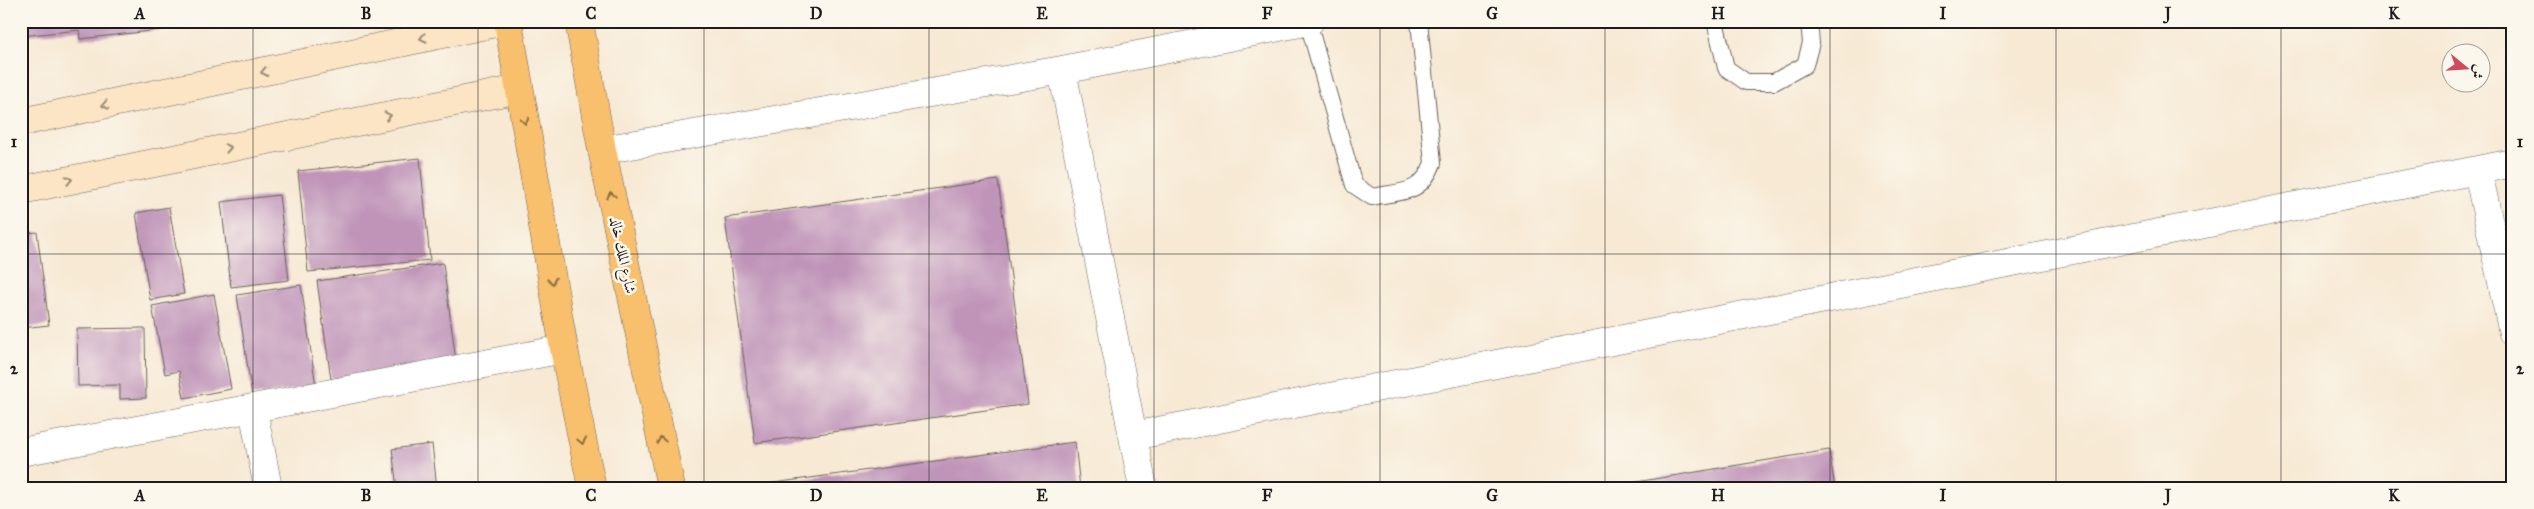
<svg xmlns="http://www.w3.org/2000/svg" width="2534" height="509" font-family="'IM FELL Great Primer',Amiri,serif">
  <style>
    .building { fill: #c094b9 }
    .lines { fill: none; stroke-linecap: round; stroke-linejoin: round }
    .lane-casing { stroke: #69645c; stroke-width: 18 }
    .street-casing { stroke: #69645c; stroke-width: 29 }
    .secondary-casing { stroke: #69645c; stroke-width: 29 }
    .primary-casing { stroke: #69645c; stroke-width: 29 }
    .lane { stroke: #fff; stroke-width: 16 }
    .street { stroke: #fff; stroke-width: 28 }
    .secondary { stroke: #fce5c4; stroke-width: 28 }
    .primary { stroke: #f8bf6c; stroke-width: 28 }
    .oneway { stroke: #978b78 }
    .oneway2 { stroke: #8a6e44 }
    .grid { fill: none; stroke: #1c1c1c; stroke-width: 1; stroke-opacity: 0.55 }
    .labels { text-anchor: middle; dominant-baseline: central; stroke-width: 5; stroke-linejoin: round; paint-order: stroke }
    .street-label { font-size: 15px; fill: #1c1c1c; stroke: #fbf7ec }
    .neatline { fill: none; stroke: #1c1c1c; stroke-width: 2 }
    .grid-label { font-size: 16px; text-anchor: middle; font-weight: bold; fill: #1c1c1c }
  </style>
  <rect width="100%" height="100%" fill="#fbf7ec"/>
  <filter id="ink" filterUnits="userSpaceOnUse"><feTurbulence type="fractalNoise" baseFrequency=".02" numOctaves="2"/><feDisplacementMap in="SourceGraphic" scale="10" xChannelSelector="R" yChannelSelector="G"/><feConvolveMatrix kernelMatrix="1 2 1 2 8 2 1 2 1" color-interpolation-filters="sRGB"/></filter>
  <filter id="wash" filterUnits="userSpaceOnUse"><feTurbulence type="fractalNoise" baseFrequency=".0096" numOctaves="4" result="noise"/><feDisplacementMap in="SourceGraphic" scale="20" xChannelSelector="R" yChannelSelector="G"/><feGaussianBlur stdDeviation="1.12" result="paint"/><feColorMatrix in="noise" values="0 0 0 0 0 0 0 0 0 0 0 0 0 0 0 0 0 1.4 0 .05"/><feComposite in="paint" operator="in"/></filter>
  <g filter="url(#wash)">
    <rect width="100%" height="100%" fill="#f7e9d4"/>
    <g id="blocks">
      <path class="building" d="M 21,21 L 212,21 L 212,24 L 80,39 L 79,30 L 21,36 Z
        M 420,158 L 430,260 L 308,272 L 298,171 Z
        M 998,180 L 1028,404 L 755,443 L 725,218 Z
        M 279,195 L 289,280 L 231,287 L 221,202 Z
        M 169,207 L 184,294 L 150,300 L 136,213 Z
        M 37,232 L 49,325 L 21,328 L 21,234 Z
        M 443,263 L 456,361 L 331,379 L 317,281 Z
        M 301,285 L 316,386 L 252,396 L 237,295 Z
        M 214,294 L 231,389 L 184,398 L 179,371 L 165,374 L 152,306 Z
        M 145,328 L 146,398 L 120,399 L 120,385 L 78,386 L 77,329 Z
        M 1075,442 L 1080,488 L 767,488 L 766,484 Z
        M 432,444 L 437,488 L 397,488 L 392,449 Z
        M 1829,450 L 1835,488 L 1607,488 L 1606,487 Z"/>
    </g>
  </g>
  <g filter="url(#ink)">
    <use href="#blocks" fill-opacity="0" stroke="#69645c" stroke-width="1"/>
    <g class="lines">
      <g class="lane-casing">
        <path id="lane" d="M 1715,21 L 1726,68 L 1746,82 L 1774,82 L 1805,65 L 1811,43 L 1809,21
          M 1308,22 L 1354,185 L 1372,197 C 1402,191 1421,195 1433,163 L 1419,21"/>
      </g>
      <g class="street-casing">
        <path id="street" d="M 1062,70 L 1143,488
          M 602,150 L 1062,70 L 1310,21
          M 2478,172 L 2513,333
          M 253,409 L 268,488
          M 1133,436 L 2513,163
          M 21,452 L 564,349"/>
      </g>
      <g class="secondary-casing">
        <path id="secondary" d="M 21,122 L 505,21
          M 21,190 L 519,89"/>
      </g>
      <g class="primary-casing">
        <path id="primary" d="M 508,21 L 564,349 L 592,488
          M 579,21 L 602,150 L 671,488"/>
      </g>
      <use href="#lane" class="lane"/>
      <use href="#street" class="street"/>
      <use href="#secondary" class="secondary"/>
      <use href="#primary" class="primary"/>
    </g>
    <defs><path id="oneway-chevron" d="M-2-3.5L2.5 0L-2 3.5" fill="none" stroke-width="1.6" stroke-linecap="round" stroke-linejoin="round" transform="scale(1.25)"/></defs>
    <g class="oneway">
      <use href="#oneway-chevron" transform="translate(423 38) rotate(168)"/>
      <use href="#oneway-chevron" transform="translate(264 72) rotate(168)"/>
      <use href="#oneway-chevron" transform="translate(105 105) rotate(168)"/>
      <use href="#oneway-chevron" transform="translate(388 116) rotate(-11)"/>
      <use href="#oneway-chevron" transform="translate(228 148) rotate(-11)"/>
      <use href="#oneway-chevron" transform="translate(69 180) rotate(-11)"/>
    </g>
    <g class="oneway2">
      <use href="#oneway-chevron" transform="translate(525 121) rotate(80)"/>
      <use href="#oneway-chevron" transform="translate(611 195) rotate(-102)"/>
      <use href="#oneway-chevron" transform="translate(552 281) rotate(80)"/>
      <use href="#oneway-chevron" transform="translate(661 440) rotate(-102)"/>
      <use href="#oneway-chevron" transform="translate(582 441) rotate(79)"/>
    </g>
  </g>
  <path class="grid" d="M 253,21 L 253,488M 478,21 L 478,488M 704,21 L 704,488M 929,21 L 929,488M 1154,21 L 1154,488M 1380,21 L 1380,488M 1605,21 L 1605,488M 1830,21 L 1830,488M 2056,21 L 2056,488M 2281,21 L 2281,488M 21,254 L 2513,254"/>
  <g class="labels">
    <g class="street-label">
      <text transform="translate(623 255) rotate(78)">شارع الملك خالد</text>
    </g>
  </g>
  <rect width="2534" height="509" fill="none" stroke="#fbf7ec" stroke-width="55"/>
  <g transform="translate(2466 68) rotate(108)"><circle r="24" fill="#fbf7ec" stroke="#a29f99"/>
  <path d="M0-4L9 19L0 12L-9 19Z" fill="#d1495b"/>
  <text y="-8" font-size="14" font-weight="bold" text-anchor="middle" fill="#1c1c1c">ش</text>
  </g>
  <rect x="28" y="28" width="2478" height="454" class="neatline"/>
  <g class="grid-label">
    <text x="140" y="19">A</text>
    <text x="366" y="19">B</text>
    <text x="591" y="19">C</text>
    <text x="816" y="19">D</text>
    <text x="1042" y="19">E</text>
    <text x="1267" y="19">F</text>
    <text x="1492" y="19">G</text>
    <text x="1718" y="19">H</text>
    <text x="1943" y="19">I</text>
    <text x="2168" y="19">J</text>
    <text x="2394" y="19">K</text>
    <text x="14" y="147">1</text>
    <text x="2520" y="147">1</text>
    <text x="14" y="374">2</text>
    <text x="2520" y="374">2</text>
    <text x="140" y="501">A</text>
    <text x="366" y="501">B</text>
    <text x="591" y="501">C</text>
    <text x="816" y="501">D</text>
    <text x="1042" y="501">E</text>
    <text x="1267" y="501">F</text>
    <text x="1492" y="501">G</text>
    <text x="1718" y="501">H</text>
    <text x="1943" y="501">I</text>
    <text x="2168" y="501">J</text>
    <text x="2394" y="501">K</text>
  </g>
</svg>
